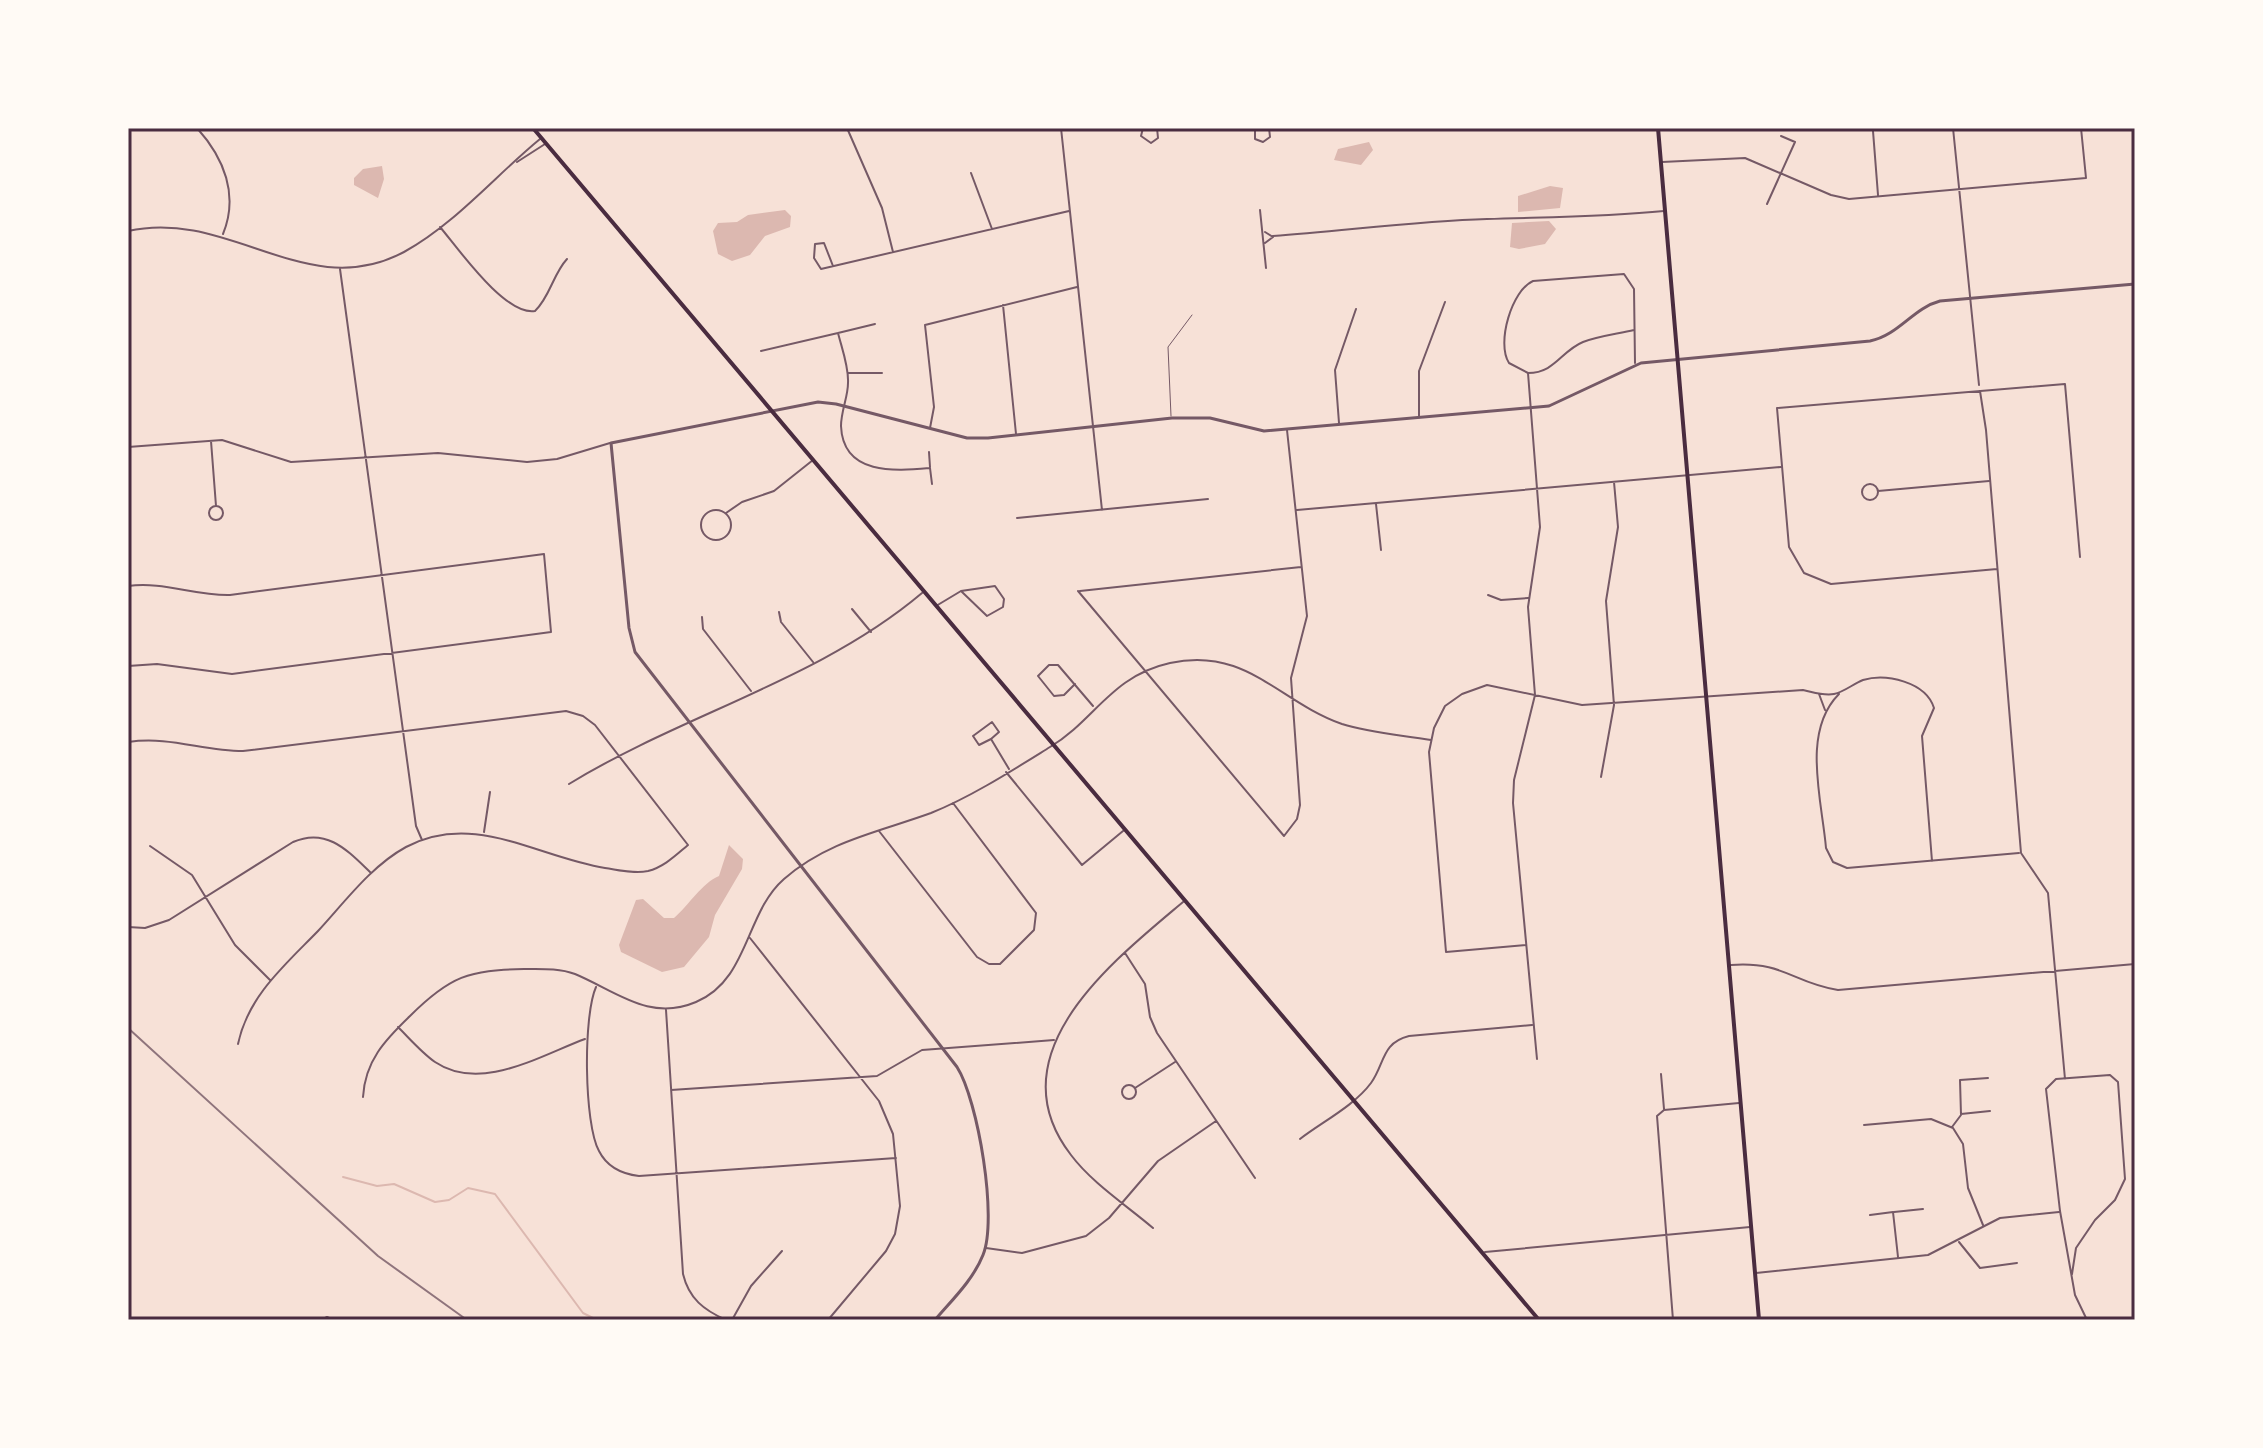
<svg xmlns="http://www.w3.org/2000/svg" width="2263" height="1448" font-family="Cabin,sans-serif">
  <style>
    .water { fill: #dcb8b0 }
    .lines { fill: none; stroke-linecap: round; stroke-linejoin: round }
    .stream { stroke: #dcb8b0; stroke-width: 2 }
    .service { stroke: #755966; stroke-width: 1 }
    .minor { stroke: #755966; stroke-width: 2 }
    .tertiary { stroke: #755966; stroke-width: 3 }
    .primary { stroke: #4a2c40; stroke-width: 4 }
    .trunk { stroke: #4a2c40; stroke-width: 4 }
    .rail { stroke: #8f747c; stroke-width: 2 }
    .neatline { fill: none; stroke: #4a2c40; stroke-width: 3 }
  </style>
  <rect width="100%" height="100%" fill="#f7e1d7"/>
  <path class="water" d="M 1369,142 L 1373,150 L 1361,165 L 1334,160 L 1338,149 Z
    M 382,166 L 384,179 L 378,198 L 354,185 L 354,178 L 363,169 Z
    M 1550,186 L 1563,188 L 1560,208 L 1518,212 L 1518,196 Z
    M 785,210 L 791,216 L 790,227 L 765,236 L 750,255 L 732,261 L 718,254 L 713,231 L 718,223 L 737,222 L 748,215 Z
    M 1549,221 L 1556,229 L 1545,244 L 1519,249 L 1510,247 L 1512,223 Z
    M 729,845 L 743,859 L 742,869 L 715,915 L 709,937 L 684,967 L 662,972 L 621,952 L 619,945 L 636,900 L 643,899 L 664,918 L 674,918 C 689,905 702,883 719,876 Z"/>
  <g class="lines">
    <path class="stream" d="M 343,1177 L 377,1186 L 394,1184 L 435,1202 L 449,1200 L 468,1188 L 495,1194 L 583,1313 L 597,1320"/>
    <path class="service" d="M 1171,416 L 1168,347 L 1192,315"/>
    <path class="minor" d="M 197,128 C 224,158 239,195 223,234
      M 847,128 L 882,208 L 893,252
      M 1061,128 L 1102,510
      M 1143,128 L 1141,136 L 1151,143 L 1158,138 L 1157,128
      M 1255,128 L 1255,139 L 1263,142 L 1270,137 L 1269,128
      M 1953,128 L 1979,385
      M 1873,131 L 1878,195
      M 517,162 L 545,144
      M 1662,162 L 1745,158 L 1831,195 L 1849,199 L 2086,178 L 2081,128
      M 971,173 L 992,229
      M 1767,204 L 1795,142 L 1781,136
      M 1260,210 L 1266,268
      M 440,227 C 458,248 505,316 535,311 C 550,297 553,274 567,259
      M 128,231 C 229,208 307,304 404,252 C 455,224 496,175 540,139
      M 1273,236 C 1344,231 1416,221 1487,219 C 1546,217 1605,217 1664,211
      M 1265,243 L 1273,237 L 1265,232
      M 833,266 L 824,243 L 815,244 L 814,258 L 821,269 L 1069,211
      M 340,269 L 416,826 L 422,840
      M 1003,305 L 1016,434
      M 838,333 L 875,324
      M 761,351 L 838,333 C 842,349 849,367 848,383 C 848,397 841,411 841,426 C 843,476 896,471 930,468 L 932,484
      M 848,373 L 882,373
      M 1528,373 C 1555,373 1561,351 1583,342 C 1599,336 1617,334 1634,330
      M 1980,391 L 1986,430 L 2021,853 L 2048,893 L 2065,1079
      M 1419,416 L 1419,371 L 1445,302
      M 1339,423 L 1335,370 L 1356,309
      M 930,428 L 934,407 L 925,325 L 1077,287
      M 211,441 L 216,506
      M 128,447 L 222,440 L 291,462 L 438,453 L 527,462 L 557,459 L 610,443
      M 929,452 L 930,467
      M1862 492a8 8 0 1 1 16 0a8 8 0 1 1-16 0Z
      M 128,486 L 130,505
      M 1878,491 L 1989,481
      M 1376,504 L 1381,550
      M209 513a7 7 0 1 1 14 0a7 7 0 1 1-14 0Z
      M701 525a15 15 0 1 1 30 0a15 15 0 1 1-30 0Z
      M 1297,510 L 1781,467
      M 726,513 L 742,502 L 774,491 L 813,460
      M 1017,518 L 1208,499
      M 1997,569 L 1831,584 L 1804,573 L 1789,547 L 1777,408 L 2065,384 L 2080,557
      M 128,586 C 163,581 195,596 230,595 L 544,554 L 551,632 L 232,674 L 157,664 L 128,666
      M 1078,591 L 1284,836 L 1297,819 L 1300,805 L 1291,678 L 1307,616 L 1287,430
      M 1080,591 L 1301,567
      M 1488,595 L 1501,600 L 1528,598
      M 936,606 L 961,591 L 987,616 L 1003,607 L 1004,599 L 995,586 L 961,591
      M 852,609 L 871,632
      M 779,612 L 781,622 L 813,662
      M 702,617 L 703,629 L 751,691
      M 1075,684 L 1064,695 L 1054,696 L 1038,676 L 1049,665 L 1058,665 L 1093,706
      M 1819,694 L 1825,710
      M 1839,694 C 1801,732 1822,800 1826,848 L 1833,862 L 1847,868 L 2019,853
      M 991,739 L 979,745 L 973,736 L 992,722 L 999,732 L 991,739 L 1009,769
      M 128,742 C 171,736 202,751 243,751 L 566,711 L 583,716 L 595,725 L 688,845 C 676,855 664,867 648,871 C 634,874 619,870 605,868 C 537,857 474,811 406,847 C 371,866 344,903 318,931 C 285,965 248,996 238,1044
      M 1006,772 L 1082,865 L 1123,831
      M 1601,777 L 1614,705 L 1606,601 L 1618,527 L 1614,482
      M 569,784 C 683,714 819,680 922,593
      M 879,831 L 977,957 L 989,964 L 1000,964 L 1034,930 L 1036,913 L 953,803
      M 484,832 L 490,792
      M 150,846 L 192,875 L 235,945 L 270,980
      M 128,927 L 145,928 L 169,920 L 293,842 C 327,827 348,851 371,873
      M 750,938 L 879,1101 L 893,1134 L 900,1206 L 895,1234 L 886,1251 L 828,1320
      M 1526,945 L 1446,952 L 1429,752 L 1434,728 L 1445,706 L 1462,694 L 1487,685 L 1582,705 L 1803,690 C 1813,692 1823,696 1834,694 C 1844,692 1853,684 1863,680 C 1886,673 1926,682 1934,708 L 1922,736 L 1932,861
      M 1125,953 L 1145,984 L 1150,1017 L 1157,1033 L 1255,1178
      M 1731,965 C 1784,961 1793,983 1838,990 L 2135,964
      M 596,987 C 583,1016 584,1124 599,1151 C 607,1167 622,1174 639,1176 L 896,1158
      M 666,1010 L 683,1274 C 689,1299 704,1310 726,1320
      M 398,1027 C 410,1039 422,1053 435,1062 C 481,1093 541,1055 585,1039
      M 1537,1059 L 1513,803 L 1514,780 L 1535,695 L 1528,607 L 1540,527 L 1528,373 L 1509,363 C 1496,343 1512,290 1533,281 L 1624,274 L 1634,289 L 1635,363
      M 1661,1074 L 1664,1109
      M1122 1092a7 7 0 1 1 14 0a7 7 0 1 1-14 0Z
      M 1135,1088 L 1175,1062
      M 671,1090 L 877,1076 L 922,1050 L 1054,1040
      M 363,1097 C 365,1061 385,1040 410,1016 C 450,976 469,970 524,969 C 542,969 559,968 575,974 C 616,991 649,1022 696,1002 C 749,980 745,913 784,879 C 827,841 879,832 931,813 C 971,797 1013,770 1050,747 C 1095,720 1111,676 1170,663 C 1246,646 1279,702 1342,724 C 1370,733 1402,735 1431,740
      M 1961,1114 L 1990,1111
      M 1864,1125 L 1931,1119 L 1953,1128 L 1963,1144 L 1968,1188 L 1983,1225
      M 1952,1127 L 1961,1115 L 1960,1080 L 1988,1078
      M 1300,1139 C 1322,1122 1354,1106 1371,1083 C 1385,1064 1381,1043 1409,1036 L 1532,1025
      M 1894,1212 L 1923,1209
      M 1870,1215 L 1893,1212 L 1898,1257
      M 1153,1228 C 1126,1205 1092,1183 1071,1155 C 993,1054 1113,961 1183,902
      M 1959,1242 L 1980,1268 L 2017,1263
      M 986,1248 L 1022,1253 L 1086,1236 L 1109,1218 L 1158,1161 L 1216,1121
      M 1485,1252 L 1750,1227
      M 1756,1273 L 1928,1255 L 2000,1218 L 2059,1212
      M 2072,1274 L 2076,1248 L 2095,1220 L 2115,1200 L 2125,1179 L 2118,1082 L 2110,1075 L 2056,1079 L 2046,1089 L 2060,1211 L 2075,1295 L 2087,1320
      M 321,1320 L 327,1317 L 334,1320
      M 732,1320 L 751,1286 L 782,1251
      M 1673,1320 L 1657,1116 L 1664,1110 L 1739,1103"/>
    <path class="tertiary" d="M 935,1320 C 952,1300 973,1280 983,1255 C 998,1219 978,1100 957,1067 L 635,652 L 629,628 L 611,443 L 818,402 L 836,404 L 967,438 L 988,438 L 1172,418 L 1210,418 L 1264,431 L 1549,406 L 1641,363 L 1870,341 C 1899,335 1913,308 1940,301 L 2135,284"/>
    <path class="primary" d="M 1658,128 L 1759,1320
      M 2134,1320 L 2135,1319"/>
    <path class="trunk" d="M 533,128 L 1539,1320"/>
    <path class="rail" d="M 128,1028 L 378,1256 L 467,1320"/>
  </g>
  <rect width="2263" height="1448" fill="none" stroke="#fffaf5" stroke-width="260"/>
  <rect x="130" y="130" width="2003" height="1188" class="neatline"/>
</svg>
